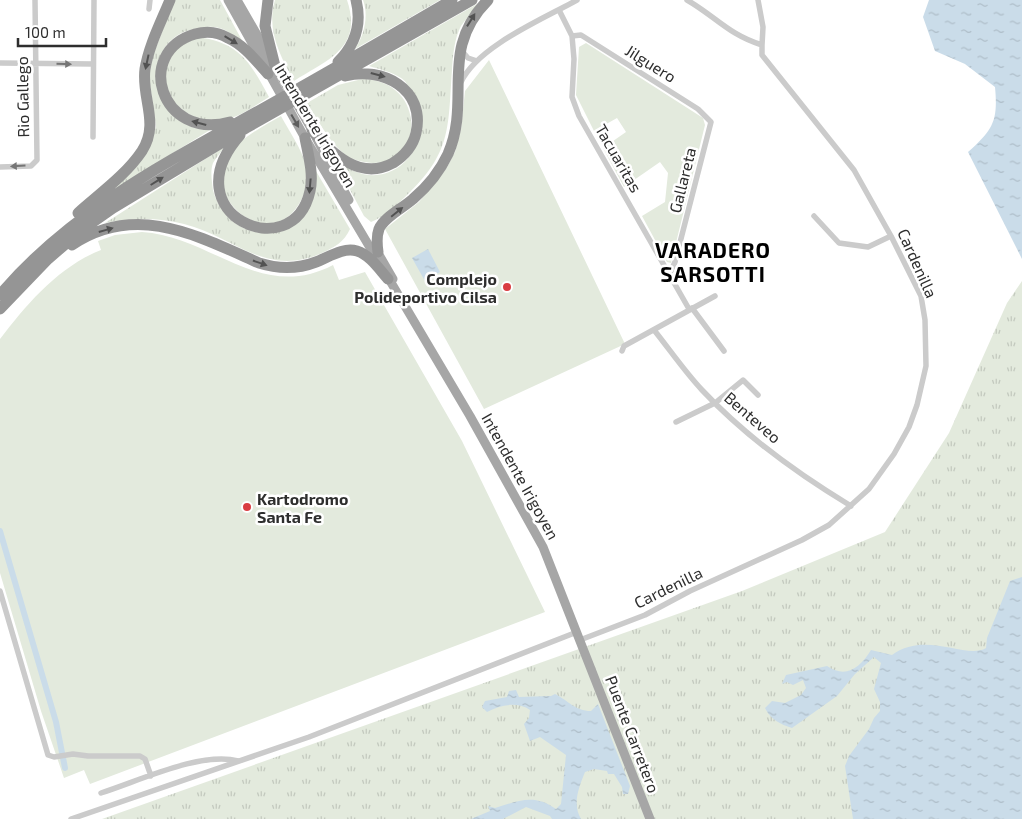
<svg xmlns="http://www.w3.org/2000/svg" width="1022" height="819" font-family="'Exo 2',sans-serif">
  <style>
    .grass { fill: url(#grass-tufts) }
    .green { fill: #e3eadd }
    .water { fill: url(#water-ripples) }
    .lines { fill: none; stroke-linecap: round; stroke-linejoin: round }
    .canal { stroke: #cadce9; stroke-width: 6 }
    .minor { stroke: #cbcbcb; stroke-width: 5.5 }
    .primary { stroke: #a6a6a6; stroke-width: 9 }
    .motorway { stroke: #959595; stroke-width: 11 }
    .oneway { fill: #525252 }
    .oneway2 { fill: #757575 }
    .oneway3 { fill: #5e5e5e }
    .poi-dot { fill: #d93c41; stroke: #fff; stroke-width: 2 }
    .labels { text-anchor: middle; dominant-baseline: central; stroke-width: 5; stroke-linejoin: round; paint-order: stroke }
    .street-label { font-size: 16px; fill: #2e2e2e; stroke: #fff }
    .poi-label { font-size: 16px; font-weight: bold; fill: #2e2e2e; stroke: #fff; text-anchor: end }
    .district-label { font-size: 21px; font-weight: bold; letter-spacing: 1px; fill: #000; stroke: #fff }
  </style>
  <defs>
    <pattern id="grass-tufts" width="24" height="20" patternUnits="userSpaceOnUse" patternTransform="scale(1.25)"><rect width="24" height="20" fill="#e3eadd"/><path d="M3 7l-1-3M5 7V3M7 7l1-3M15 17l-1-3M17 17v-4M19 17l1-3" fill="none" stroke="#c3c9be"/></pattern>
    <pattern id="water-ripples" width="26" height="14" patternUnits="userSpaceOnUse" patternTransform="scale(1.25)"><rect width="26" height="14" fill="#cadce9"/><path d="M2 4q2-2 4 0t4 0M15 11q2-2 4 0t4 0" fill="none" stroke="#aebdc8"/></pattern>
  </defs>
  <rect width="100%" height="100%" fill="#fff"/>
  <path class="grass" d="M 174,0 L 220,0 L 244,44 C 238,39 232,34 225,30 C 216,26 208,26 199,28 C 135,36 148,130 210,130 L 102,197 L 151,142 L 156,126 L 149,78 L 151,61 Z
    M 275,0 L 347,0 C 363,48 329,59 294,81 C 280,56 266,29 275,0 Z
    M 363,0 L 440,0 L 355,49 C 364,36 369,16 363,0 Z
    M 484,0 C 477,8 467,17 461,26 C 454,39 453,56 452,70 C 448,125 452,151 410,192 C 399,203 386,216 371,222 L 364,216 L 332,156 C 339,161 346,168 354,171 C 403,192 441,129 411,90 C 408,86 405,80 401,78 C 392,72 379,69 369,66 Z
    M 198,37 C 240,43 250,62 269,97 C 256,105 243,115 228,119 C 188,131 144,86 175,51 C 180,45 191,41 198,37 Z
    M 362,79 C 426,80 426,164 372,163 C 361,162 352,160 343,153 C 328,140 318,120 307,103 L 338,85 Z
    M 281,116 C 290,133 305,153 307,172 C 309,185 305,193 299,204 C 270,252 203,202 227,158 C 237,139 264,126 281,116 Z
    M 224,147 C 221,152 216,158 213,163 C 210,171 212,182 213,190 C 223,228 264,246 297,222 C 302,217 309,211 311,204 C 316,192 314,179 313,166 L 350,229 C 344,242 335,247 322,253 C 266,278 235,237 184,224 C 157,217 132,218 105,223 Z
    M 1022,281 L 1022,819 L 102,819 L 742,591 L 885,532 L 949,433 L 1007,303 Z"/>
  <path class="green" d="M 586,43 L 703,118 L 705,125 L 671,263 L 667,262 L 642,216 L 665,202 L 668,173 L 660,162 L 624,187 L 603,148 L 626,132 L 617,118 L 594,131 L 576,95 L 579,47 Z
    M 489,60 L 625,344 L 484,409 L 385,229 L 419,202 L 446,169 L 455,152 L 461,129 L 465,91 Z
    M 142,232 C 211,236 261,303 333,265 L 339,280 L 365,272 L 462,441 L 545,612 L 90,784 L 84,770 L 64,778 L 41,711 L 0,573 L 0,339 C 27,304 58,267 101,250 L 98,241 L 115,235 Z"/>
  <path class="water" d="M 929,0 L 1022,0 L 1022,259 L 968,152 C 994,129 998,120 995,87 L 965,64 L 935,51 L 923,17 Z
    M 428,249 L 440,272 L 425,281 L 412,258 Z
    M 1022,577 L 1022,819 L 853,819 L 845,766 L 849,756 L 869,729 L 874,718 L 880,711 L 880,702 L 874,689 L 881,663 L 874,657 L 855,674 L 837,696 L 792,728 C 780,724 771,720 765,708 L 772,701 L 785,703 L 801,695 L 806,688 L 803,680 L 793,685 L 787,682 L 782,684 L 786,675 L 827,666 C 846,679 860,668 871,650 L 892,655 C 926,630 966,660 986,648 L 987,638 L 1010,581 Z
    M 516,690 L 519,697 L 551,696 L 555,694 C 569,701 575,711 591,711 L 598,704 L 630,786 L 628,794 L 623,794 L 622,787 L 614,774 L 608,774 L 607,771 L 594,769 L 585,772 C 579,787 572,804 581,819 L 552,819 L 550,816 L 526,807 L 503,819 L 471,819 L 490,811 L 488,806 L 495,808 C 518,801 534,793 556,809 L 561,804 L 566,755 L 540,737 L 530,741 L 524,724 L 529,718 L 530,710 C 517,701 500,705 487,712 L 482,707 L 485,701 L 507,697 L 509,691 Z"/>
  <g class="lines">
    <path class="canal" d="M 0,531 L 56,722 L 65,768"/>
    <path class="minor" d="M 758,0 L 763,27 L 762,45
      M 149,9 L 150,0
      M 559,10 L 572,36 L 574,59 L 572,97 L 579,116 L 689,309
      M 572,36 L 581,35 L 698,109 L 711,122 L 675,262 L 670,273
      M 461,50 L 468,58 L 477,61
      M 0,63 L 93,64
      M 461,82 C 478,46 543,19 577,0
      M 93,137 L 94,0
      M 0,167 L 31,166 L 37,160 L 35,0
      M 814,216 L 839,243 L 868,247 L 891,236
      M 692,308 L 724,351
      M 654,330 C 670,350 685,372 702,390 C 745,436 798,474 851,506
      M 622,351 L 624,346 L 715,296
      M 676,422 L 715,403 L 743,380 L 758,395
      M 0,591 L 48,755 L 54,757 L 73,754 L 88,756 L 140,756 L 145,759 L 151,776
      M 580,640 L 645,615 L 690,591 L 802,540 L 829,525 L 869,489 L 894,454 L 909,427 L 917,405 L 926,366 L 925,320 L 921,296 L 891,236 L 854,170 L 762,55 L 762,45 C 729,35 715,16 687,0
      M 101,793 C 139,781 201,751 238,761
      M 71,819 L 309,737 L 577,632"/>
    <path class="primary" d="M 228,0 L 305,138 L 378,261
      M 237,0 L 312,130 L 349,200
      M 378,253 L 393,279
      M 386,274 L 470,416 L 543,547 L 650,819"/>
    <path class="motorway" d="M 268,0 L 265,26 L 275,66
      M 338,62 C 356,44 362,24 356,0
      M 230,122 C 160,141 134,52 195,34 C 206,31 218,32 228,38 C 244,45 256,61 268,74
      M 312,130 C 332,154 360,181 393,163 C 404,156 413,146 416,133 C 426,89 382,66 345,76
      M 240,135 C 170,214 293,268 310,191 C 314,174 308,154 305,138
      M 78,213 C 99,194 126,175 142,151 C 160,123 141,98 145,69 C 149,45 161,22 170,0
      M 72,245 C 136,202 198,236 259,263 C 278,269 298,269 316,262 C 329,257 343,247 357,251 C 370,255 379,269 388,279
      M 378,252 C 377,245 376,237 379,229 C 384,217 403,208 413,199 C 427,187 440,171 448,154 C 472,99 438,50 488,0
      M 0,295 C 72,209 175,158 271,104 C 332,70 392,35 452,0
      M 0,309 L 48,259 L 83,229 L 113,208 L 246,128 L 472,0"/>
  </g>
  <defs><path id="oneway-solid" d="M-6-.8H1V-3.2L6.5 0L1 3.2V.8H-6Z" transform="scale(1.25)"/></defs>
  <g class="oneway">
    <use href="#oneway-solid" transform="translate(471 20) rotate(-58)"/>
    <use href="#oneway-solid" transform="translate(231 40) rotate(31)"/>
    <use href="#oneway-solid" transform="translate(147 62) rotate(102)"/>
    <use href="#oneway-solid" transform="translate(378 75) rotate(15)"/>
    <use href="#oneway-solid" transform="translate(199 123) rotate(-165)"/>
    <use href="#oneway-solid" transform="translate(157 181) rotate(-32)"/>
    <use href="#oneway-solid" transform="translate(310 186) rotate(95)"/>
    <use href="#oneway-solid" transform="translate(397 212) rotate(-39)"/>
    <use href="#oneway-solid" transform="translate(106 230) rotate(-16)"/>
    <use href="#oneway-solid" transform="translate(260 263) rotate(19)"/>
  </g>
  <g class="oneway2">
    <use href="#oneway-solid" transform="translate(64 64) rotate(1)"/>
    <use href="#oneway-solid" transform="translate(18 166) rotate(177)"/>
  </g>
  <use class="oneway3" href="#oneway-solid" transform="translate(295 121) rotate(60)"/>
  <g class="poi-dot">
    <circle cx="507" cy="287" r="5"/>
    <circle cx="247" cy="507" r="5"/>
  </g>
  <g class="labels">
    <g class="street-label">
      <text transform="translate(651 63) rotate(32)">Jilguero</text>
      <text transform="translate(22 97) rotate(-91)">Rio Gallego</text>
      <text transform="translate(316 125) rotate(59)">Intendente Irigoyen</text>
      <text transform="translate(619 158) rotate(60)">Tacuaritas</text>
      <text transform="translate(682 180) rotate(-76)">Gallareta</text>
      <text transform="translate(918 263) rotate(66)">Cardenilla</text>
      <text transform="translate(753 417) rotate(41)">Benteveo</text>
      <text transform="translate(521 476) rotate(61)">Intendente Irigoyen</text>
      <text transform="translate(668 587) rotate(-26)">Cardenilla</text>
      <text transform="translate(633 734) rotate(69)">Puente Carretero</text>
    </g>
    <g class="poi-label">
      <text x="497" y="278">Complejo<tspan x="497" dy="18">Polideportivo Cilsa</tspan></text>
      <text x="257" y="498" text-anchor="start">Kartodromo<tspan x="257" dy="18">Santa Fe</tspan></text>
    </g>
    <g class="district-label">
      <text x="713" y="249">VARADERO<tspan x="713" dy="24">SARSOTTI</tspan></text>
    </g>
  </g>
  <path d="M18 38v8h88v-8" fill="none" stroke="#2e2e2e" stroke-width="2.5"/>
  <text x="25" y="38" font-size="15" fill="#2e2e2e" stroke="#ffffff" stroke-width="4" paint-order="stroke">100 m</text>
</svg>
